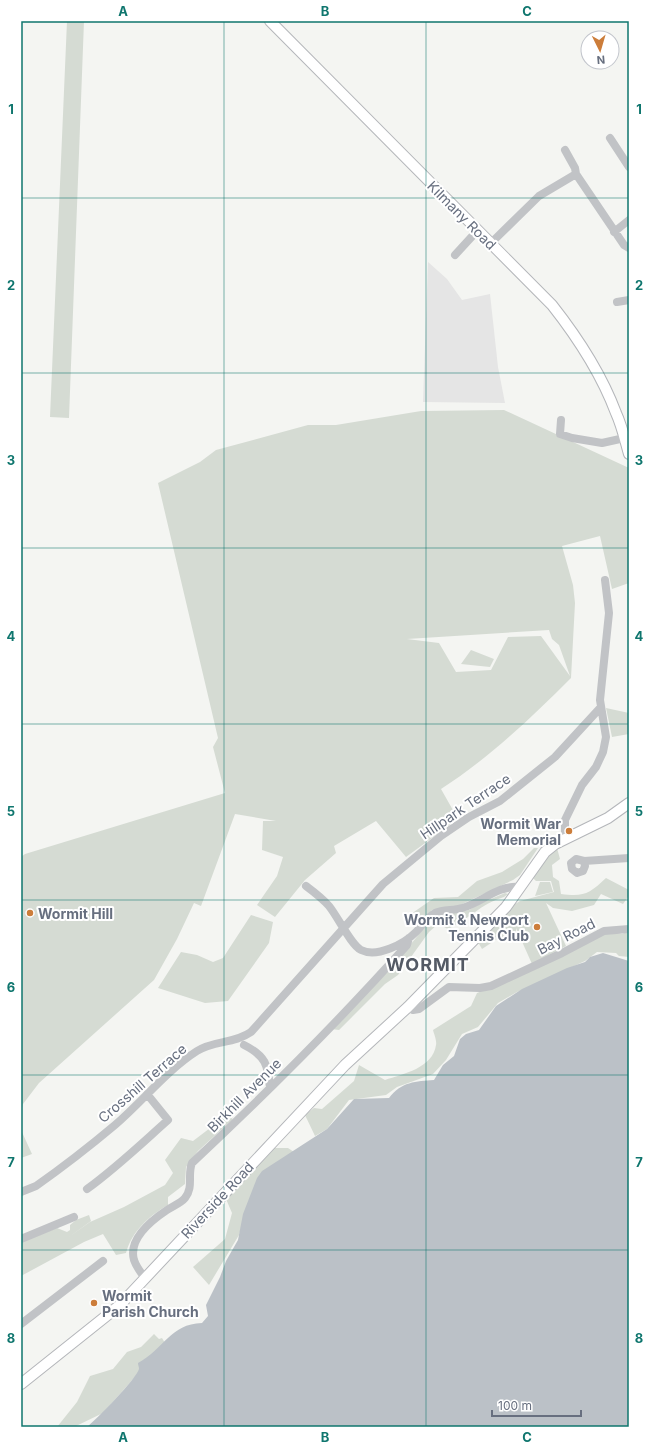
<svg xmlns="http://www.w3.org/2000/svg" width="650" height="1448" font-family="Inter,sans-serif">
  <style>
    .built { fill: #e5e5e5 }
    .green { fill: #d5dbd3; fill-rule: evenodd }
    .water { fill: #bbc1c7 }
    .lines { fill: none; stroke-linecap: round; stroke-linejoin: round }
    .major-casing { stroke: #b4b6ba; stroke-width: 12 }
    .minor { stroke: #c1c3c6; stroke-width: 8 }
    .major { stroke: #fff; stroke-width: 10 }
    .grid { fill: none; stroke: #0f766e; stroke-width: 1; stroke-opacity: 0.55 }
    .poi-dot { fill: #cc7d3a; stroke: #fff; stroke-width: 1.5 }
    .labels { text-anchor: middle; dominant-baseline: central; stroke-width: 4; stroke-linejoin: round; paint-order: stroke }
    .street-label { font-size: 14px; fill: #676f7f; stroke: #fff }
    .poi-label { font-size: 14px; font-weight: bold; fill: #676f7f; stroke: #fff; text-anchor: end }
    .district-label { font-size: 18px; font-weight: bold; letter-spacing: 1px; fill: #545a65; stroke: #fff }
    .neatline { fill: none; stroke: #0f766e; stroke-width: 1.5 }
    .grid-label { font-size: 13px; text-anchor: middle; font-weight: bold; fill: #0f766e }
  </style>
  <rect width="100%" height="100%" fill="#f4f5f2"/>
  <path class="built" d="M 428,262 L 447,279 L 462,300 L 490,294 L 498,367 L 505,403 L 423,402 Z"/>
  <path class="green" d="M 67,21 L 84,21 L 69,418 L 50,417 Z
    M 504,410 L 629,468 L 629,583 L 612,589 L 600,536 L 562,546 L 573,585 L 575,603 L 571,678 C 530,719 489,758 441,789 L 458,819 L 406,857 L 376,821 L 334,846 L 336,853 L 305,880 L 275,917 L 257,905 L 277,876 L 283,857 L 262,850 L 263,821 L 276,821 L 235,814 L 201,906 L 194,903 L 177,939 L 154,980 L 39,1083 L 23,1104 L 21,1112 L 21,857 L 25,854 L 225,793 L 213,747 L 218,738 L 158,483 L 200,462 L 216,450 L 308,425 L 336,425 L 421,411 ZM 549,630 L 552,639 L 559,645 L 570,676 L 541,636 L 508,637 L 491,670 L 456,672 L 439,643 L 407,639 Z
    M 471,650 L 494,659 L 490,667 L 461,664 Z
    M 606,708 L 629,713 L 629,734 L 612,737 Z
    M 534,848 L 538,848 L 520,875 L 513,880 L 458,906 L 432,910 L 419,922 L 411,914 L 434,898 L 458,897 L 477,881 L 502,872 L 523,859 Z
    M 557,848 L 560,859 L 552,865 L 553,877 L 559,881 L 561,894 C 584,897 589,894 606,878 L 629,890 L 629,898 L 628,897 L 623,904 L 601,894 L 594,905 L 572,911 L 553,908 L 546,903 L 566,946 L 532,964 L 516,928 L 516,934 L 497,939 L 482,949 L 478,942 L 512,906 L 520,901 L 554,892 L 551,881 L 536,881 L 531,876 L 545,855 Z
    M 540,882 L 550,882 L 553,892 L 535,896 Z
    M 505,893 L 508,894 L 504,897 C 480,904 470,919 448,929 L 438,924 L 429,932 L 398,975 L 385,984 L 339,1030 L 331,1029 L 393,965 L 432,919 L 440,915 L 469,910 L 486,901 Z
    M 251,915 L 273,922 L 269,943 L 228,1001 L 205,1003 L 158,988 L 181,952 L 197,955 L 213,962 L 223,958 Z
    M 629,931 L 629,957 L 619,956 L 616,953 L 597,952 L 585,961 L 517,992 L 498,1003 L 478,1027 L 462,1034 L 446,1060 L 433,1074 L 397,1087 L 386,1095 L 349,1100 L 327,1129 L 315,1136 L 305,1115 L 314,1108 L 322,1109 L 354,1081 L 359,1065 L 385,1080 C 403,1074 433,1068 436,1045 C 437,1041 434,1034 433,1030 L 471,1006 L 477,993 L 516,977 L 608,932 L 622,934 Z
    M 227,1106 L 233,1111 L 232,1120 L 198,1151 L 186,1167 L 185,1184 L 168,1197 L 168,1205 C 149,1216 132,1231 126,1253 L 116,1255 L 103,1234 L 84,1242 L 21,1276 L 21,1242 L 57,1228 L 67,1232 L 70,1230 L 70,1225 L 76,1220 L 89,1215 L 91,1221 L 69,1237 L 90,1222 L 124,1207 L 165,1185 L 173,1173 L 165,1160 L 181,1138 L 193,1141 L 218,1122 L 219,1115 Z
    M 21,1130 L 32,1154 L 21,1158 Z
    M 270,1148 L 288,1148 L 294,1152 L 247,1209 L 239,1235 L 209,1285 L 193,1267 L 225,1239 L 232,1213 L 226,1199 Z
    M 154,1334 L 159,1339 L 162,1338 L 165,1343 L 103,1413 L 74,1427 L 57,1427 L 77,1402 L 90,1376 L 113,1369 L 127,1352 L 141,1347 Z"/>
  <path class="water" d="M 603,953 L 629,961 L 629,1427 L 87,1427 C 96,1420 137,1378 139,1369 C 139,1367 138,1365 138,1363 C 164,1349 170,1324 202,1323 L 208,1316 L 206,1305 L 220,1277 L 226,1261 L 238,1240 L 243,1214 L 257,1178 L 262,1171 L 327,1129 L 354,1099 L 389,1098 C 401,1082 416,1081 434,1080 L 443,1065 L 454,1056 L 460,1039 L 466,1034 L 479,1030 L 496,1006 L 522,989 L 567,968 L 585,962 L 590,957 Z"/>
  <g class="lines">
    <g class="major-casing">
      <path id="major" d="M 270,21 L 552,305 C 578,338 601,373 616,413 C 622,426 625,440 629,454
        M 21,1384 L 120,1305 L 345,1065 L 408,1007 L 506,907 L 545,852 L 555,844 L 608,818 L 629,803"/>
    </g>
    <path class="minor" d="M 610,138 L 629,167
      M 565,150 L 575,168 L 576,174 L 624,245 L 629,248
      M 614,232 L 629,220
      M 490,244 L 539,196 L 576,174
      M 455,255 L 477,231
      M 617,302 L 629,300
      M 561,420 L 560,434 L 572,438 L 602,443 L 629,437
      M 565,839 L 565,820 L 582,785 L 596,767 L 603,752 L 606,737 L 600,700 L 609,613 L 605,580
      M 584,861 L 585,866 L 583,871 L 577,873 L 572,869 L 571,863 L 576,859 L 584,861 L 629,858
      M 306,886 C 314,892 323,899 329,906 C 338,917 351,945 361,950 C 377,958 404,944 416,932 C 422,926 427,917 435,913 C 444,909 454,911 462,908 C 481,903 498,885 519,887
      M 408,1007 L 413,1010 L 419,1009 L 449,987 L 480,988 L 491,986 L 562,953 L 604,931 L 629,929
      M 244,1045 C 266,1056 268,1065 270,1088
      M 87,1189 C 116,1168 141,1144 168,1120 L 147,1094
      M 21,1192 L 36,1186 C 63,1167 90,1146 115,1125 C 143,1101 166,1071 197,1051 C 214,1040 234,1044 251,1032 L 383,884 L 441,836 L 469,817 L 500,801 L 555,757 L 601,707
      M 21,1239 L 74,1217
      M 145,1278 C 141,1273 136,1266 134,1260 C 128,1239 152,1220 167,1210 C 173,1206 181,1203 185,1198 C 194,1187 187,1175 192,1163 C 267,1093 339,1021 407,945 L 409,938
      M 21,1324 L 103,1261"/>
    <use href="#major" class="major"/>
  </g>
  <path class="grid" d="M 224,21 L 224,1427M 426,21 L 426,1427M 21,198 L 629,198M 21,373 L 629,373M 21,548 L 629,548M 21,724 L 629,724M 21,900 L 629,900M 21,1075 L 629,1075M 21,1250 L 629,1250"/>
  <g class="poi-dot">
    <circle cx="569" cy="831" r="4"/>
    <circle cx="30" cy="913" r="4"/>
    <circle cx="537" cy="927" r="4"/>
    <circle cx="94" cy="1303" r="4"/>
  </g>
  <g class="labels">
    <g class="street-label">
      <text transform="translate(462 215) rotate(45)">Kilmany Road</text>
      <text transform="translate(465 806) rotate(-34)">Hillpark Terrace</text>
      <text transform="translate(566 936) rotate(-27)">Bay Road</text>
      <text transform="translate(142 1083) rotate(-41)">Crosshill Terrace</text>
      <text transform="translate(244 1095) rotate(-45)">Birkhill Avenue</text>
      <text transform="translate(217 1200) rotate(-47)">Riverside Road</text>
    </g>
    <g class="poi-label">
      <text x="561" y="823">Wormit War<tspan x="561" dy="16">Memorial</tspan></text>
      <text x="38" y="913" text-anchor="start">Wormit Hill</text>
      <text x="529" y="919">Wormit &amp; Newport<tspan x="529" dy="16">Tennis Club</tspan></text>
      <text x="102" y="1295" text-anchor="start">Wormit<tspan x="102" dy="16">Parish Church</tspan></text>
    </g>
    <g class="district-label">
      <text x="428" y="964">WORMIT</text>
    </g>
  </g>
  <rect width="650" height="1448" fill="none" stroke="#ffffff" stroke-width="44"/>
  <g transform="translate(600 50) rotate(175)"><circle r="19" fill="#ffffff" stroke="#c2c5cc"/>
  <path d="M0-3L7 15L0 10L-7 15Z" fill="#cc7d3a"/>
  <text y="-6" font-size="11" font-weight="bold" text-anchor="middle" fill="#676f7f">N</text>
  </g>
  <path d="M492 1410v6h89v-6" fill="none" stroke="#676f7f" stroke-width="2"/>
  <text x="498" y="1410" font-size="12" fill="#676f7f" stroke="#ffffff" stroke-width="3" paint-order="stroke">100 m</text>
  <rect x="22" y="22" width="606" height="1404" class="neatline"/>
  <g class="grid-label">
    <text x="123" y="16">A</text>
    <text x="325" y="16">B</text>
    <text x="527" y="16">C</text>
    <text x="11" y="114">1</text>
    <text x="639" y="114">1</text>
    <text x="11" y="290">2</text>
    <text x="639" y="290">2</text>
    <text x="11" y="465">3</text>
    <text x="639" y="465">3</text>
    <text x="11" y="641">4</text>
    <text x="639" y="641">4</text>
    <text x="11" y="816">5</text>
    <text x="639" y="816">5</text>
    <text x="11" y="992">6</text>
    <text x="639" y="992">6</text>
    <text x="11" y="1167">7</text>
    <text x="639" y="1167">7</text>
    <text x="11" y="1343">8</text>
    <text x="639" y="1343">8</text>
    <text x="123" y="1442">A</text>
    <text x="325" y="1442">B</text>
    <text x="527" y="1442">C</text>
  </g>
</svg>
